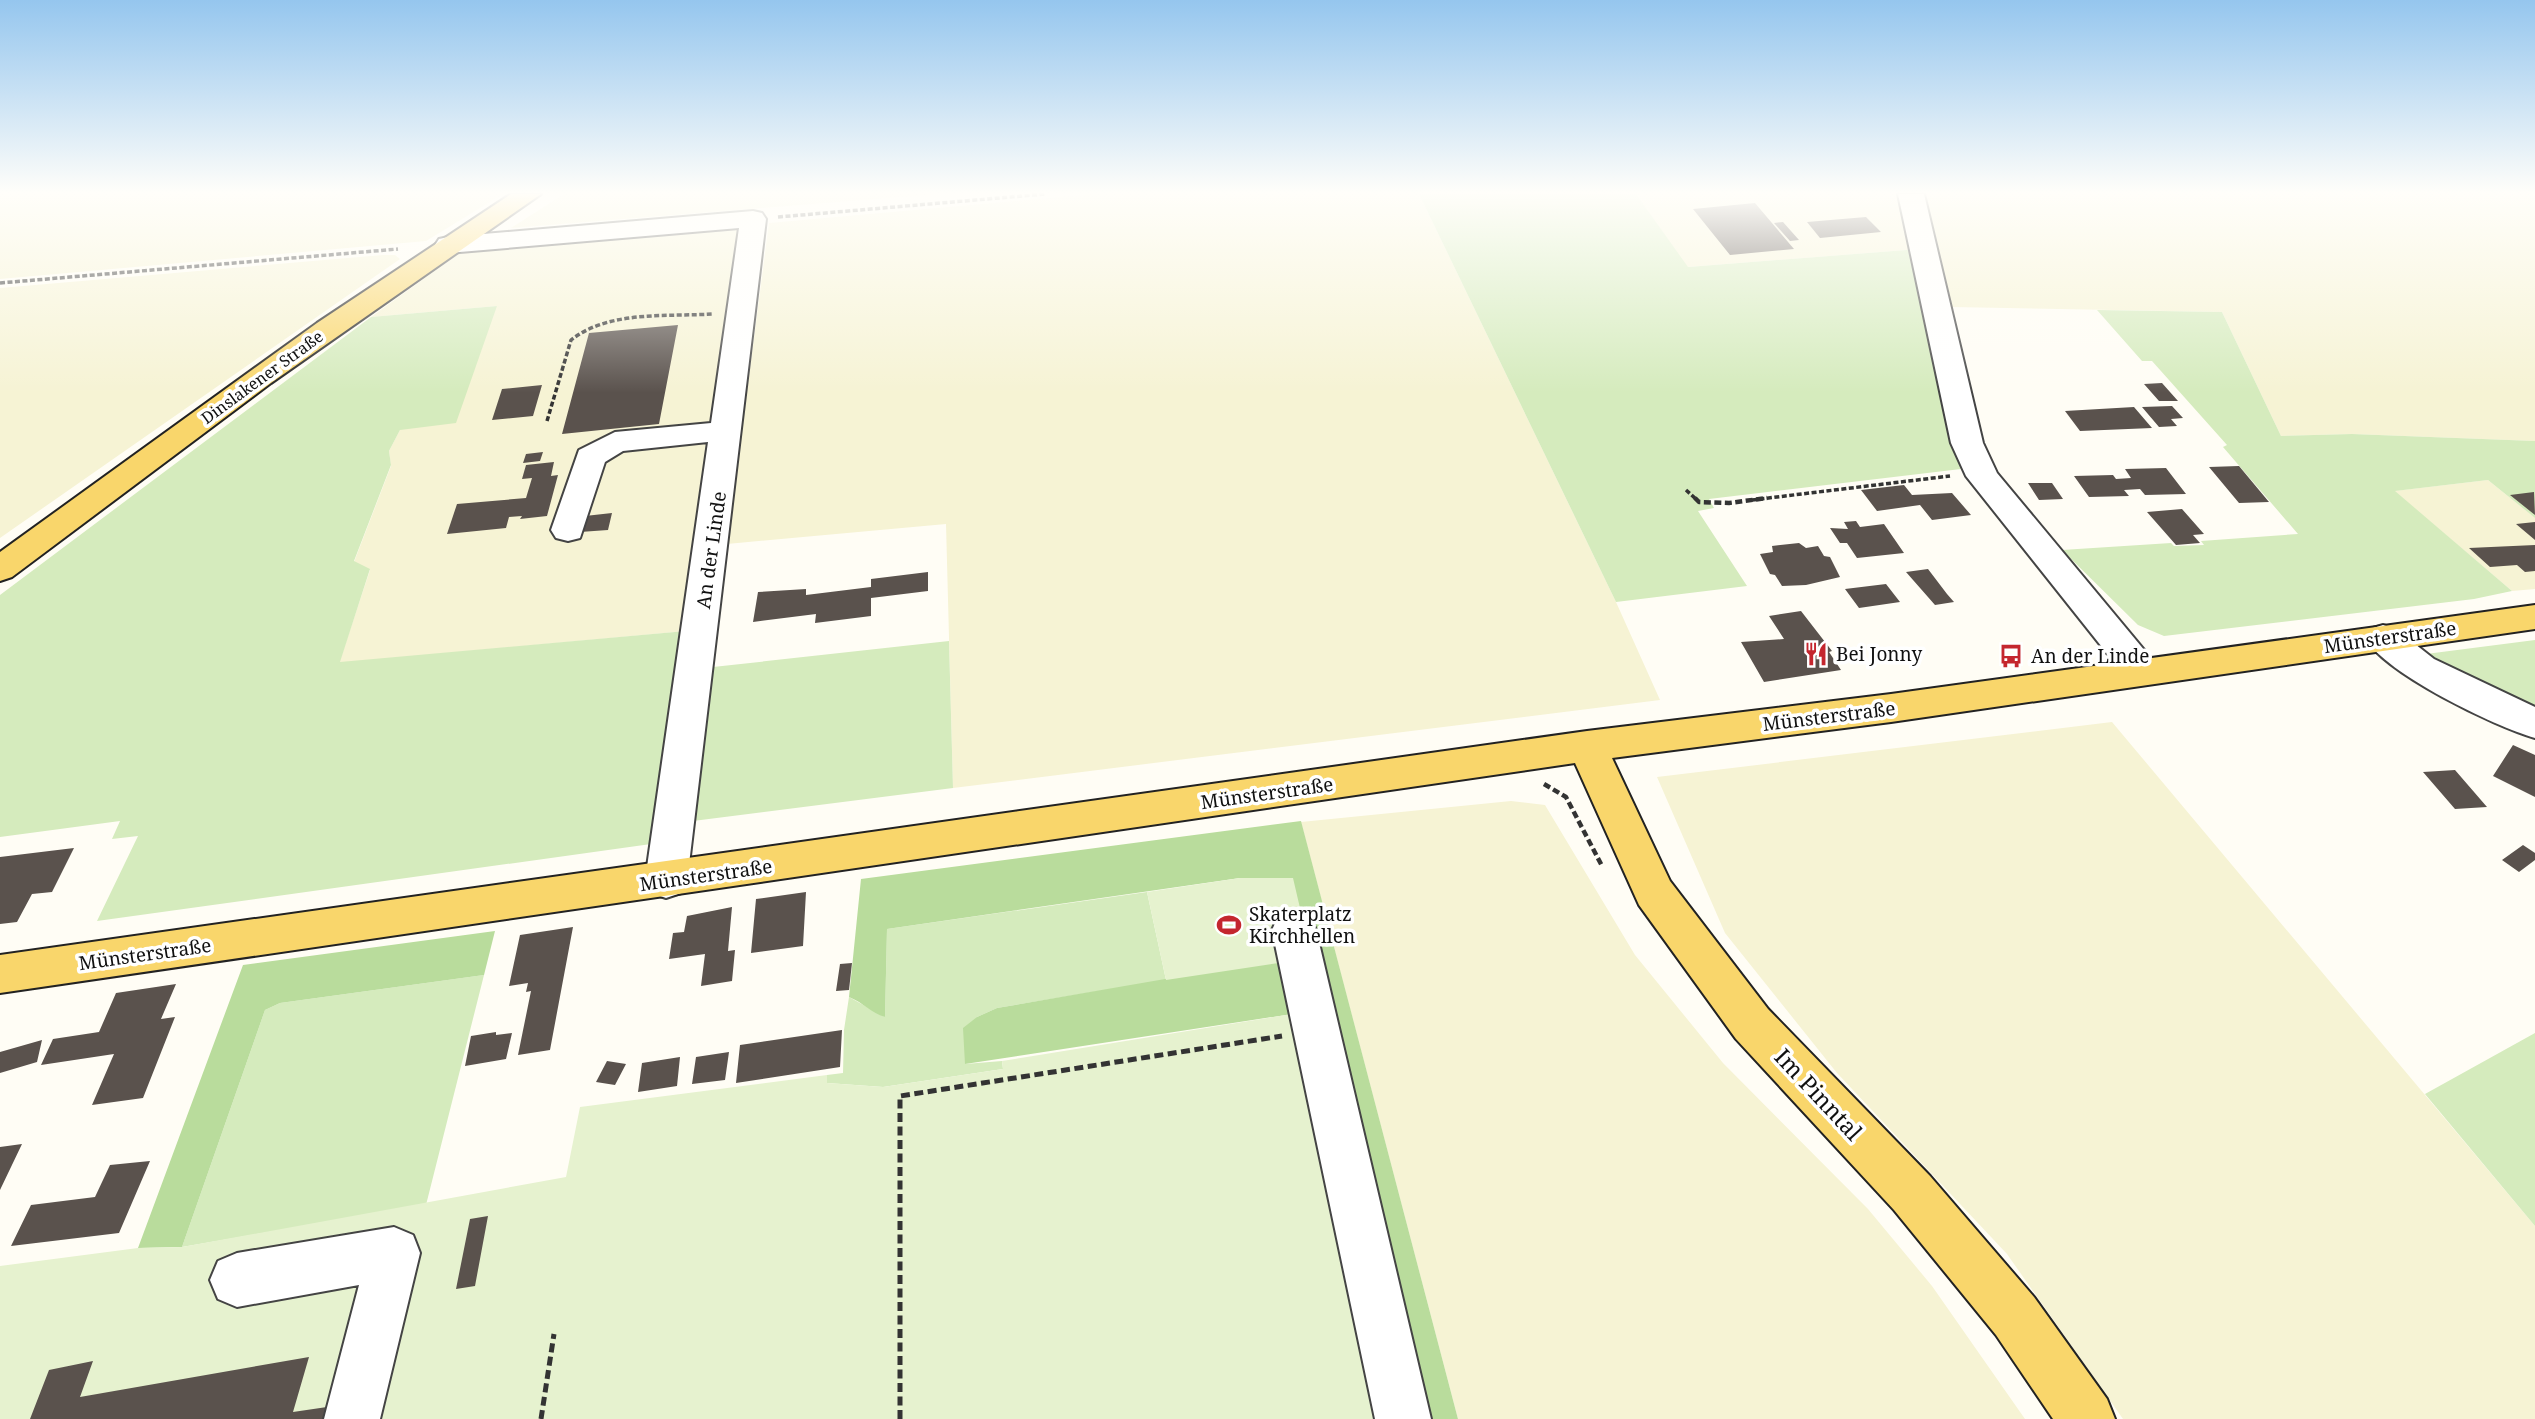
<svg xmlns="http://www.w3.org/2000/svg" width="2535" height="1419" font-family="'Noto Serif',serif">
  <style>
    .farmland { fill: #f6f3d4 }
    .green { fill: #d5ebbd }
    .forest { fill: #b9dc9c }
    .pitch { fill: #e6f2cf }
    .building { fill: #5a524d }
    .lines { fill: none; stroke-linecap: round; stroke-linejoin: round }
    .minor-casing { stroke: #444; stroke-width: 4 }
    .major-casing { stroke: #222; stroke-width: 4 }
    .path-far2 { stroke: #333; stroke-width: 3.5; stroke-dasharray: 5 2.5; stroke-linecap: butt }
    .path-far1 { stroke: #333; stroke-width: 4.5; stroke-dasharray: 7 3.5; stroke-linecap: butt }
    .path { stroke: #333; stroke-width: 5; stroke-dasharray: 9 4.5; stroke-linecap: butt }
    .minor { fill: #fff; fill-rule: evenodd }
    .major { fill: #f9d66b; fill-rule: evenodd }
    .labels { text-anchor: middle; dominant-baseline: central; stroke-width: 7; stroke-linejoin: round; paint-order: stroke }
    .far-street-label { font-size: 16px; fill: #111; stroke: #fff }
    .street-label { font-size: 19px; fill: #111; stroke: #fff }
    .poi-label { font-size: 19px; fill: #111; stroke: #fff; text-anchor: start }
    .near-street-label { font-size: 23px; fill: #111; stroke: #fff }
  </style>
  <rect width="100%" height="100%" fill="#fffdf5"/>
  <path class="farmland" d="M 0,194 L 503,194 L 426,241 L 0,279 Z
    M 564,194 L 938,194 L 511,228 Z
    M 1093,194 L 1419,194 L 1616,602 L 1660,700 L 953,788 L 946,524 L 727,544 L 769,223 Z
    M 1636,194 L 1907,194 L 1919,249 L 1687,267 Z
    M 1925,194 L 2535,194 L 2535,441 L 2352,434 L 2281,436 L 2222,312 L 1951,307 Z
    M 738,227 L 742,231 L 686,631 L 339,663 L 370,570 L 354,562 L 391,466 L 389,451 L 400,430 L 497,306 L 371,317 L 465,249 Z
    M 383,255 L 395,255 L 400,259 L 0,538 L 0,288 Z
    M 2488,480 L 2535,518 L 2535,589 L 2512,591 L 2394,491 Z
    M 2112,722 L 2535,1226 L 2535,1419 L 2123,1419 L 2007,1254 L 1837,1073 L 1725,933 L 1657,777 Z
    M 1511,801 L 1545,805 L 1635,955 L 1723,1063 L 1868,1209 L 1932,1286 L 2025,1419 L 1458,1419 L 1301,822 Z"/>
  <path class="green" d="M 1419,194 L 1636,194 L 1688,267 L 1919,249 L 1944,417 L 1961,469 L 1709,499 L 1714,508 L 1698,511 L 1747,586 L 1616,602 Z
    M 497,306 L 456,423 L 400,430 L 389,451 L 391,465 L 354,561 L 370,569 L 340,662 L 686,631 L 651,844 L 97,921 L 138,836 L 112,839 L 120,821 L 0,837 L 0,595 L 371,317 Z
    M 2097,310 L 2222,312 L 2281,436 L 2352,434 L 2535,441 L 2535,518 L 2488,480 L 2395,491 L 2512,591 L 2474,599 L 2164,636 L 2138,625 L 2062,550 L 2171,543 L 2174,546 L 2204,545 L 2201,541 L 2298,534 L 2223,447 L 2227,445 L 2152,361 L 2142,361 Z
    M 2535,640 L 2535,714 L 2448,672 L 2426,654 Z
    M 949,641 L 953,788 L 693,821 L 713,667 Z
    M 1147,892 L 1166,980 L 997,1008 L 977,1017 L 965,1064 L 1002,1061 L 1003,1069 L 883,1087 L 827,1083 L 827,1075 L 843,1073 L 844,1030 L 849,997 L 885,1017 L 887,929 Z
    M 484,975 L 426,1205 L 182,1247 L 265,1010 L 280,1003 Z
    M 2535,1033 L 2535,1226 L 2425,1094 Z"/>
  <path class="forest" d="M 1301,821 L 1458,1419 L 1419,1419 L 1311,958 L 1240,878 L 887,929 L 885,1017 C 871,1013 864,1003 849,997 L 861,879 Z
    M 495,931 L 484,975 L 280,1003 L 265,1010 L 182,1247 L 138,1248 L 243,965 Z
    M 1293,960 L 1299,1013 L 965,1064 L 963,1028 L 977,1017 L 997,1008 L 1252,964 Z"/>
  <path class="pitch" d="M 1240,878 L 1293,878 L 1419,1419 L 0,1419 L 0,1266 L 138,1248 L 182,1247 L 566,1177 L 580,1107 L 827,1075 L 827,1083 L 883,1087 L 1003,1069 L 1002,1061 L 1298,1013 L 1292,961 L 1166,980 L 1147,892 Z"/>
  <path class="building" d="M 1755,203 L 1794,249 L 1730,255 L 1693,209 Z
    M 1866,217 L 1881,232 L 1820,238 L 1807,222 Z
    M 1783,222 L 1799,240 L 1790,241 L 1774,223 Z
    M 678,325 L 659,424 L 562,434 L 589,333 Z
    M 2162,383 L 2178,401 L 2159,401 L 2144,384 Z
    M 542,385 L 533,416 L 492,420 L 502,389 Z
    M 2172,406 L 2183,418 L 2171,419 L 2177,426 L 2159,427 L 2142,407 Z
    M 2134,407 L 2152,428 L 2080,431 L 2065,411 Z
    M 543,452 L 540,461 L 523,463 L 526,454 Z
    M 554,462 L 551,476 L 558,475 L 547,516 L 520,519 L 522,516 L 509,517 L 506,528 L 447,534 L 457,504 L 526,498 L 532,478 L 522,479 L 526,465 Z
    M 2239,466 L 2269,502 L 2239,503 L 2209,467 Z
    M 2166,468 L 2186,494 L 2145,495 L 2140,489 L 2124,490 L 2129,496 L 2089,497 L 2074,476 L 2113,475 L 2116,479 L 2131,478 L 2125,469 Z
    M 2028,483 L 2052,483 L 2063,499 L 2039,500 Z
    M 1904,485 L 1912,495 L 1952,493 L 1971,515 L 1932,520 L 1920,505 L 1877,511 L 1861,490 Z
    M 2534,492 L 2535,515 L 2510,495 Z
    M 2182,509 L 2204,534 L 2193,535 L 2200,543 L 2176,545 L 2147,512 Z
    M 612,513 L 608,530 L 580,532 L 585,516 Z
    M 1856,521 L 1860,527 L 1884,524 L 1904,553 L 1857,558 L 1847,543 L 1840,543 L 1830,528 L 1848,529 L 1844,522 Z
    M 2535,522 L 2535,540 L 2516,524 Z
    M 1799,543 L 1806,548 L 1818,546 L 1824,556 L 1830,557 L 1840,577 L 1806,585 L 1782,586 L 1775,575 L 1770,574 L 1760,554 L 1773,552 L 1772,546 Z
    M 2535,545 L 2535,571 L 2525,572 L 2517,565 L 2490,567 L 2469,548 Z
    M 1928,569 L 1947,594 L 1954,602 L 1935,605 L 1906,572 Z
    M 928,572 L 928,591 L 871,598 L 871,616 L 815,623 L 816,614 L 753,622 L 758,592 L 806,589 L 806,595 L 871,587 L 871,579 Z
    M 1886,584 L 1900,602 L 1859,608 L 1845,589 Z
    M 1801,611 L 1832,651 L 1829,652 L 1841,670 L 1764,682 L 1741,642 L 1784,639 L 1769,616 Z
    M 2513,745 L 2535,755 L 2535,797 L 2493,776 Z
    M 2455,770 L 2487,807 L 2455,809 L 2423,772 Z
    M 2523,845 L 2535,853 L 2535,860 L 2519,872 L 2502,860 Z
    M 74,848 L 52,892 L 32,894 L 17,922 L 0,924 L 0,857 Z
    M 806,892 L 803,946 L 751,953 L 756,899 Z
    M 732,907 L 728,951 L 735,950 L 732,981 L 701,986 L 705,954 L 669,959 L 673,933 L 684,932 L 687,916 Z
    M 573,927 L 550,1050 L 518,1055 L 531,991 L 526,992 L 528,983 L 509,986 L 520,935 Z
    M 852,963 L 849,990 L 836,991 L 840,964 Z
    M 176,984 L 161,1019 L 175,1017 L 143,1098 L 92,1105 L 114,1054 L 41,1065 L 53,1039 L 99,1032 L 116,993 Z
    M 842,1030 L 840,1067 L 736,1083 L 740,1045 Z
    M 496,1032 L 496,1035 L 512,1033 L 506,1059 L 465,1066 L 471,1036 Z
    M 42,1040 L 37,1062 L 0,1073 L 0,1052 Z
    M 729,1052 L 725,1080 L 692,1084 L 696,1057 Z
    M 680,1057 L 677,1086 L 638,1092 L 642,1063 Z
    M 607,1061 L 626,1064 L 615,1085 L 596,1082 Z
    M 22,1144 L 0,1190 L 0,1147 Z
    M 150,1161 L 119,1233 L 11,1246 L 31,1205 L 95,1197 L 110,1165 Z
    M 488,1216 L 475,1286 L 456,1289 L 470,1219 Z
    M 309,1357 L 293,1412 L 327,1407 L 324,1419 L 30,1419 L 49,1370 L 93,1361 L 80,1397 Z"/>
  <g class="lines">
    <g class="minor-casing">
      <path id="minor" d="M 1898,194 L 1924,194 L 1983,443 L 1997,473 L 2155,663 L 2161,672 L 2155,681 L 2142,685 L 2129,681 L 1966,476 L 1951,443 Z
        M 753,211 L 762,213 L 766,219 L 687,881 L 681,893 L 666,898 L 651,893 L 645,881 L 708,442 L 623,451 L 605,462 L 580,538 L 568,541 L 556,538 L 551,530 L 579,450 L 615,432 L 711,423 L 739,228 L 448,253 L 439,251 L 435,245 L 439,239 L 448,237 Z
        M 2383,625 L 2396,629 L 2434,659 L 2535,707 L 2535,738 C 2494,726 2386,674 2365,638 L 2370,629 Z
        M 1294,912 L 1310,917 L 1316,930 L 1431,1419 L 1375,1419 L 1272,930 L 1278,917 Z
        M 394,1227 L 413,1235 L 420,1253 L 380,1419 L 324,1419 L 359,1285 L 237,1307 L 218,1299 L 210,1280 L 218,1261 L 237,1253 Z"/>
    </g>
    <g class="major-casing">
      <path id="major" d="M 511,194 L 541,194 L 271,383 L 12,577 L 0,581 L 0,552 L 317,323 Z
        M 2535,605 L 2535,629 L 1891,722 L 1612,758 L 1670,881 L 1768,1009 L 1930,1176 L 2034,1297 L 2107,1399 L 2115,1419 L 2053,1419 L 1996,1335 L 1894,1210 L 1736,1039 L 1639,905 L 1575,763 L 0,993 L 0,955 L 1587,731 L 1891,694 Z"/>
    </g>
    <path class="path-far2" d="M 778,217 L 1045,194
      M 0,283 L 398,249
      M 547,421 L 571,340 C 609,310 667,317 712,314
      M 1686,490 L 1697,500
      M 1752,500 L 1950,476"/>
    <path class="path-far1" d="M 1695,498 L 1699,502 L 1729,503 L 1767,498
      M 1544,784 L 1566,797 L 1602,866"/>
    <path class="path" d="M 541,1419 L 554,1334
      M 900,1419 L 900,1096 L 1282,1036"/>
    <use href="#minor" class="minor"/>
    <use href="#major" class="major"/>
  </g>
  <linearGradient id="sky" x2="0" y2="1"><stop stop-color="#95c6ee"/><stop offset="0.49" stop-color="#fffefa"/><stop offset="1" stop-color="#fffefa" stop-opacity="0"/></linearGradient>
  <rect width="2535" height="393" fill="url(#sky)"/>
  <defs>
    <g id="restaurant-bare" transform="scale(1.89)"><path d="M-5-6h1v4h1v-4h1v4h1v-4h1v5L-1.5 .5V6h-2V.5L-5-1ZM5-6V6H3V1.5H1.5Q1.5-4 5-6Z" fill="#c4262e" stroke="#fff" stroke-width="2.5" paint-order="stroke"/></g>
    <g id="bus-bare" transform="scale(1.89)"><path d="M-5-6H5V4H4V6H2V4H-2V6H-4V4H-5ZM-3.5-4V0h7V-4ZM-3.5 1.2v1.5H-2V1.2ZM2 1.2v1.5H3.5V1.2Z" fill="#c4262e" stroke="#fff" stroke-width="2.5" paint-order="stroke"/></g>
    <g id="stadium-bare" transform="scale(1.89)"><path d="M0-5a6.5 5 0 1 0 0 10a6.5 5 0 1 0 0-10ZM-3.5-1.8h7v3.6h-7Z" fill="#c4262e" stroke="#fff" stroke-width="2.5" paint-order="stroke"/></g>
  </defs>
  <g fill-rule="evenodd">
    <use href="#restaurant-bare" x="1816" y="654"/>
    <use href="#bus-bare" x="2011" y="656"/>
    <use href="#stadium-bare" x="1229" y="925"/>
  </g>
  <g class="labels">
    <g class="far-street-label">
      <text transform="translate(262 377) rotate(-36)">Dinslakener Straße</text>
    </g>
    <g class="street-label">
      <text transform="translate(711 550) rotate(-82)">An der Linde</text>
      <text transform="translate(2390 637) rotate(-8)">Münsterstraße</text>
      <text transform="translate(1829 716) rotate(-7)">Münsterstraße</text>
      <text transform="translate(1267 793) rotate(-8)">Münsterstraße</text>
      <text transform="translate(706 875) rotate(-8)">Münsterstraße</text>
      <text transform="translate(145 954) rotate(-8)">Münsterstraße</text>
    </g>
    <g class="poi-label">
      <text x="1836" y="654">Bei Jonny</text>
      <text x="2031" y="656">An der Linde</text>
      <text x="1249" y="914">Skaterplatz<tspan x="1249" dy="22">Kirchhellen</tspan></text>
    </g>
    <g class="near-street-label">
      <text transform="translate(1819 1094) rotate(47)">Im Pinntal</text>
    </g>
  </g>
</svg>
